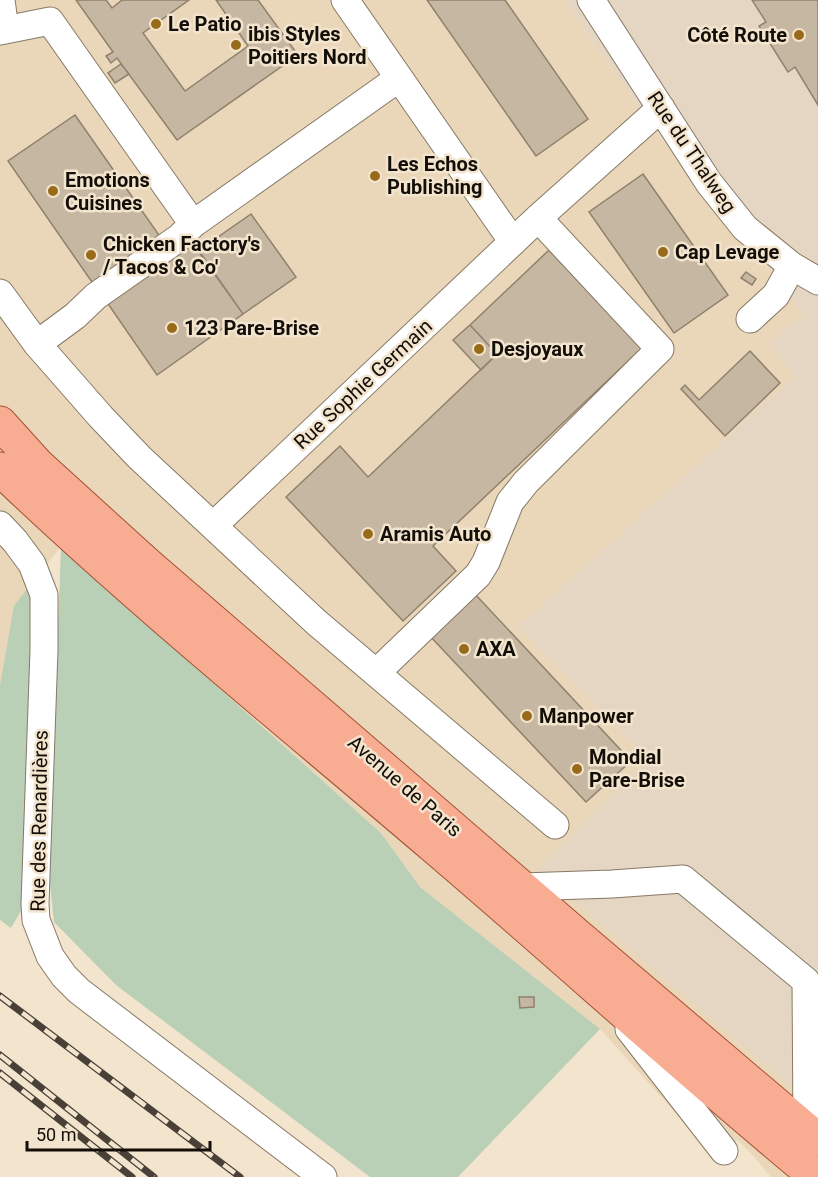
<svg xmlns="http://www.w3.org/2000/svg" width="818" height="1177" font-family="Roboto,sans-serif">
  <style>
    .built { fill: #ead7ba }
    .industrial { fill: #e5d6c3 }
    .green { fill: #b9cfb6 }
    .building { fill: #c5b7a1; stroke: #8f816d; stroke-width: 1.5 }
    .lines { fill: none; stroke-linecap: round; stroke-linejoin: round }
    .minor-casing { stroke: #867965; stroke-width: 29 }
    .major-casing { stroke: #a55133; stroke-width: 35 }
    .minor { stroke: #fff; stroke-width: 27 }
    .major { stroke: #f8ac92; stroke-width: 33 }
    .rail-casing { stroke: #494137; stroke-width: 7 }
    .rail { stroke: #f3e4ce; stroke-width: 4.5; stroke-dasharray: 14; stroke-linecap: butt }
    .poi-dot { fill: #986b1a; stroke: #f3e4ce; stroke-width: 2 }
    .labels { text-anchor: middle; dominant-baseline: central; stroke-width: 5; stroke-linejoin: round; paint-order: stroke }
    .poi-label { font-size: 20px; font-weight: bold; fill: #130e07; stroke: #f3e4ce; text-anchor: start }
    .street-label { font-size: 20px; fill: #130e07; stroke: #f3e4ce }
  </style>
  <rect width="100%" height="100%" fill="#f3e4ce"/>
  <path class="built" d="M 0,0 L 564,0 L 659,135 L 805,314 L 795,376 L 519,626 L 648,759 L 818,1099 L 818,1177 L 771,1177 L 751,1153 L 737,1140 L 716,1158 L 600,1029 L 420,887 L 381,833 L 61,547 L 30,585 L 0,685 Z"/>
  <path class="industrial" d="M 564,0 L 818,0 L 818,1099 L 790,1086 L 537,870 L 648,759 L 519,626 L 795,376 L 768,343 L 805,314 L 659,135 Z"/>
  <path class="green" d="M 61,547 L 381,833 L 420,887 L 600,1029 L 458,1177 L 370,1177 L 116,985 L 54,922 L 49,874 Z
    M 30,585 L 36,613 L 22,909 L 11,928 L 0,920 L 0,685 L 14,606 Z"/>
  <path class="building" d="M 76,0 L 106,0 L 112,8 L 122,0 L 189,0 L 143,33 L 185,91 L 248,46 L 216,0 L 258,0 L 298,55 L 177,140 L 117,58 L 111,63 L 106,56 L 113,52 Z
    M 427,0 L 505,0 L 588,119 L 536,156 Z
    M 752,0 L 818,0 L 818,105 L 795,67 L 788,72 L 759,26 L 766,22 Z
    M 121,64 L 129,74 L 115,83 L 108,73 Z
    M 75,115 L 161,238 L 94,285 L 8,161 Z
    M 643,174 L 728,295 L 674,333 L 589,212 Z
    M 251,214 L 296,277 L 243,314 L 198,251 Z
    M 190,238 L 243,314 L 157,375 L 104,298 Z
    M 549,250 L 642,348 L 433,546 L 456,571 L 403,621 L 286,497 L 340,446 L 368,477 L 497,354 L 470,325 Z
    M 746,272 L 756,279 L 752,285 L 741,278 Z
    M 470,325 L 497,354 L 481,370 L 453,340 Z
    M 750,351 L 780,383 L 725,436 L 681,389 L 685,385 L 699,400 Z
    M 474,593 L 631,761 L 586,802 L 429,635 Z
    M 519,997 L 534,997 L 534,1007 L 520,1008 Z"/>
  <g class="lines">
    <g class="minor-casing">
      <path id="minor" d="M 1,0 L 5,30
        M 345,0 L 513,242
        M 591,0 L 709,183 L 745,228 L 792,266 L 818,281
        M 0,31 L 50,21 L 193,224
        M 0,293 L 37,344 L 101,417 L 139,457 L 316,622 L 555,825
        M 750,319 L 776,295 L 792,266
        M 37,344 L 75,316 L 96,296 L 180,237 L 193,224 L 399,78
        M 0,525 L 15,541 L 32,564 L 44,595 L 44,650 L 35,904 L 36,920 L 50,956 L 64,976 L 79,991 L 323,1177
        M 213,526 L 538,218 L 661,108
        M 376,673 L 478,575 L 486,562 L 510,502 L 526,482 L 660,349 L 538,218
        M 522,887 L 612,884 L 683,879 L 806,981 L 807,1131 L 818,1131
        M 629,1029 L 724,1151"/>
    </g>
    <g class="major-casing">
      <path id="major" d="M 0,423 L 38,465 L 147,564 L 578,936 L 818,1140
        M 0,469 C 138,601 288,722 434,847 C 562,956 686,1070 816,1177"/>
    </g>
    <use href="#minor" class="minor"/>
    <use href="#major" class="major"/>
    <g class="rail-casing">
      <path id="rail" d="M 0,996 L 240,1177
        M 0,1055 L 154,1177
        M 0,1073 L 132,1177"/>
    </g>
    <use href="#rail" class="rail"/>
  </g>
  <g class="poi-dot">
    <circle cx="156" cy="24" r="6"/>
    <circle cx="799" cy="35" r="6"/>
    <circle cx="236" cy="45" r="6"/>
    <circle cx="375" cy="176" r="6"/>
    <circle cx="53" cy="191" r="6"/>
    <circle cx="663" cy="252" r="6"/>
    <circle cx="91" cy="255" r="6"/>
    <circle cx="172" cy="328" r="6"/>
    <circle cx="479" cy="349" r="6"/>
    <circle cx="368" cy="534" r="6"/>
    <circle cx="464" cy="649" r="6"/>
    <circle cx="527" cy="716" r="6"/>
    <circle cx="577" cy="769" r="6"/>
  </g>
  <g class="labels">
    <g class="poi-label">
      <text x="168" y="24">Le Patio</text>
      <text x="248" y="34">ibis Styles<tspan x="248" dy="23">Poitiers Nord</tspan></text>
      <text x="787" y="35" text-anchor="end">Côté Route</text>
      <text x="387" y="164">Les Echos<tspan x="387" dy="23">Publishing</tspan></text>
      <text x="65" y="180">Emotions<tspan x="65" dy="23">Cuisines</tspan></text>
      <text x="103" y="244">Chicken Factory's<tspan x="103" dy="23">/ Tacos &amp; Co'</tspan></text>
      <text x="675" y="252">Cap Levage</text>
      <text x="184" y="328">123 Pare-Brise</text>
      <text x="491" y="349">Desjoyaux</text>
      <text x="380" y="534">Aramis Auto</text>
      <text x="476" y="649">AXA</text>
      <text x="539" y="716">Manpower</text>
      <text x="589" y="757">Mondial<tspan x="589" dy="23">Pare-Brise</tspan></text>
    </g>
    <g class="street-label">
      <text transform="translate(692 152) rotate(56)">Rue du Thalweg</text>
      <text transform="translate(363 384) rotate(-43)">Rue Sophie Germain</text>
      <text transform="translate(405 786) rotate(41)">Avenue de Paris</text>
      <text transform="translate(39 821) rotate(-89)">Rue des Renardières</text>
    </g>
  </g>
  <path d="M27 1141v9h183v-9" fill="none" stroke="#130e07" stroke-width="3"/>
  <text x="36" y="1141" font-size="18" fill="#130e07" stroke="#f3e4ce" stroke-width="4.5" paint-order="stroke">50 m</text>
</svg>
